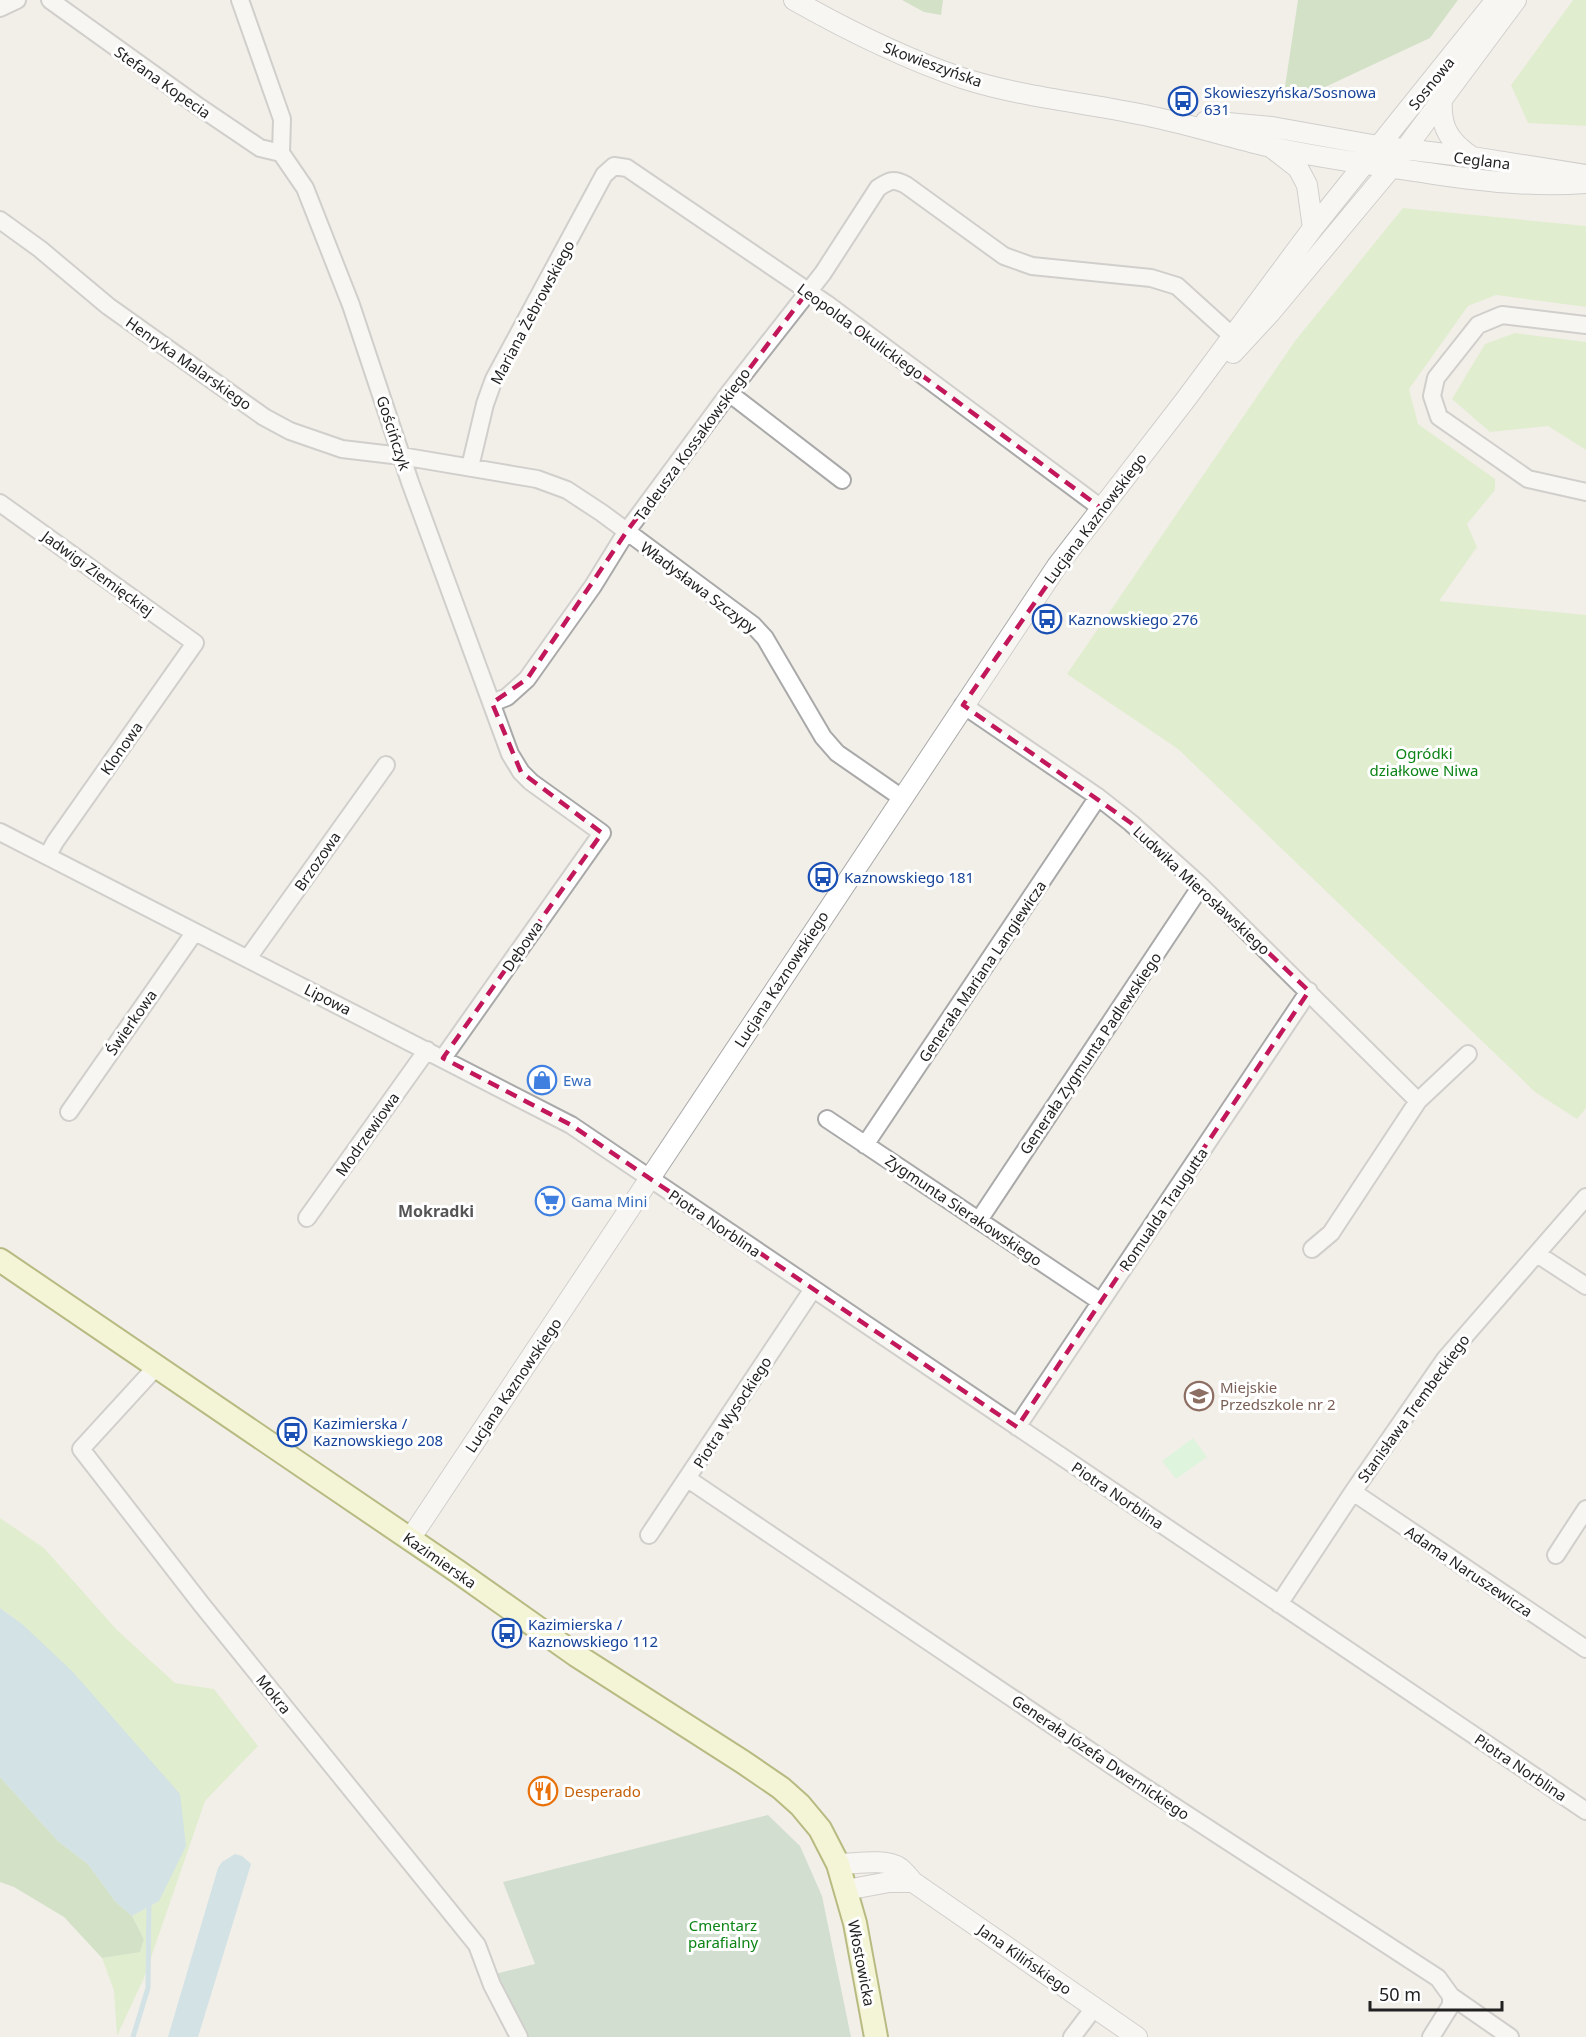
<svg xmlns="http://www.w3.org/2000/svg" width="1586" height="2037" font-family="'Noto Sans',sans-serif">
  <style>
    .grass { fill: #cdebb0 }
    .forest { fill: #add19e }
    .cemetery { fill: #aacbaf }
    .park { fill: #c8facc }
    .water { fill: #aad3df }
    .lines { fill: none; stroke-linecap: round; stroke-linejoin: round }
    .stream { stroke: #aad3df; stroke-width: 5 }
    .minor-casing { stroke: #a9a9a9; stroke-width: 20 }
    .tertiary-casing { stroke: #a9a9a9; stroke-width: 22 }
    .secondary-casing { stroke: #707d05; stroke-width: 26 }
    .minor { stroke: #fff; stroke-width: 16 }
    .tertiary { stroke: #fff; stroke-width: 20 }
    .secondary { stroke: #f7fabf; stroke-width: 22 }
    .marked { fill: none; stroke: #c2185b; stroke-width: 4.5; stroke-dasharray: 12 8; stroke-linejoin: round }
    .labels { text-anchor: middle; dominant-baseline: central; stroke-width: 6; stroke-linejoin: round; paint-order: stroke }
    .street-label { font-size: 15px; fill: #222; stroke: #fff }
    .transit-label { font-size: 15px; fill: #164399; stroke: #fff; text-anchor: start }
    .park-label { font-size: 15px; fill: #0c8416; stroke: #fff }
    .shop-label { font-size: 15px; fill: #366cbe; stroke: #fff; text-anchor: start }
    .education-label { font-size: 15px; fill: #785e54; stroke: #fff; text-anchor: start }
    .food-label { font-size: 15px; fill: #c56008; stroke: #fff; text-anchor: start }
    .neighbourhood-label { font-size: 16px; font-weight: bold; fill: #555; stroke: #fff }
  </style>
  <rect width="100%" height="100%" fill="#f2efe9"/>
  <path class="grass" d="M 1573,0 L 1586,0 L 1586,126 L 1528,123 L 1511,85 Z
    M 1403,208 L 1586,226 L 1586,307 L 1496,295 L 1468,306 L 1409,389 L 1418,424 L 1495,479 L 1495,490 L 1467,524 L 1477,547 L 1439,601 L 1586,615 L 1586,1108 L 1577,1119 L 1535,1092 L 1178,749 L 1067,674 L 1295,341 Z
    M 1515,333 L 1586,342 L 1586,450 L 1548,426 L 1490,432 L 1452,399 L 1485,344 Z
    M 0,1518 L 44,1548 L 117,1630 L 175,1683 L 214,1689 L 258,1746 L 205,1801 L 144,1978 L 117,2036 L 114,1991 L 102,1958 L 140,1951 L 144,1939 L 132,1916 L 159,1901 L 22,1624 L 0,1608 Z"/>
  <path class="forest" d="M 902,0 L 943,0 L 941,15 L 924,12 Z
    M 1298,0 L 1458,0 L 1430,38 L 1308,95 L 1283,100 Z
    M 0,1777 L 58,1841 L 88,1864 L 115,1901 L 132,1916 L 144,1939 L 140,1952 L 102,1958 L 64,1917 L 14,1887 L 0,1882 Z"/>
  <path class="cemetery" d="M 768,1815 L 800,1846 L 822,1896 L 851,2037 L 524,2037 L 491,1975 L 535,1964 L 503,1882 Z"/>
  <path class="park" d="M 1193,1438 L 1207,1457 L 1176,1479 L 1162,1461 Z"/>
  <path class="water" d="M 0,1608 L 22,1624 L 72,1671 L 180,1794 L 186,1846 L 159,1901 L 132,1916 L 115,1901 L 88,1864 L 58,1841 L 0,1777 Z
    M 235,1854 L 242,1856 L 251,1864 L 198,2037 L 168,2037 L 218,1868 L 222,1862 Z"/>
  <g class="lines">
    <path class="stream" d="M 133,2037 L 148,1988 L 149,1900"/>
    <g class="minor-casing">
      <path id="minor" d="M 50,0 L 195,104 L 260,148 L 281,153
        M 240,0 L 282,119 L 281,153 L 305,188 L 351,305 L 410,482 L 510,754 L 521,772 L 531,782 L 602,833 L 443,1058
        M 0,8 L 17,0
        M 0,220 L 40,249 L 108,306 L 264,417 L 290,431 L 342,449 L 401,456 L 537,479 L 567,490 L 602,513 L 753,625 L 765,638 L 823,737 L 837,753 L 902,798
        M 1586,325 L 1502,315 L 1478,325 L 1436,378 L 1432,396 L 1439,417 L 1528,479 L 1586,492
        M 729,393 L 842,480
        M 470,467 L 485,404 L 494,379 L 604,175 L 614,166 L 627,168 L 827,304 L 1101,508
        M 0,503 L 195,643 L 55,842 L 48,855
        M 492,703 L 507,697 L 527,679 L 593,586 L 627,531 L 729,393 L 823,273 L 878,188 C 889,181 893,178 906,185 L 1004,256 L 1032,266 L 1151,278 L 1177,286 L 1240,343
        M 963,705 L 1098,797 L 1131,823 L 1201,886 L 1418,1101
        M 0,832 L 571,1125 L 1586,1811
        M 248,958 L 386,765
        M 69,1112 L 194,933
        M 827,1119 L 1101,1302
        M 865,1145 L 1098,797
        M 307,1218 L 427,1050
        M 979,1220 L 1201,886
        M 1312,1249 L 1331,1233 L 1418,1101 L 1468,1054
        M 1537,1254 L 1586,1286
        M 157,1366 L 81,1449 L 202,1605 L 477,1945 L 492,1985 L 519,2037
        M 1017,1427 L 1309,991
        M 688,1479 L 1123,1773 L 1438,1978 L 1451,1996 L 1510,2037
        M 1353,1492 L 1586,1649
        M 649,1535 L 813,1289
        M 1556,1555 L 1586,1509
        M 1279,1604 L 1353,1492 L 1445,1359 L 1586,1197
        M 1072,2037 L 1094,2008
        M 1431,2037 L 1451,2005 L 1451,1996"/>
    </g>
    <g class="tertiary-casing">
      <path id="tertiary" d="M 794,0 C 847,30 903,58 962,78 C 1024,98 1090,103 1153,117 C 1191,125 1229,137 1267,146 C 1320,158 1374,165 1428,173 C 1481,181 1533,187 1586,183
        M 1442,100 C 1440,128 1450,142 1472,157
        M 1206,121 L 1272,127 L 1378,146 L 1472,157 L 1586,175
        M 1272,148 L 1298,168 L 1307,185 L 1313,228
        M 1233,353 L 1270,313 L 1391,168 L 1516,0
        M 410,1539 L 1057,566 L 1186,399 L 1313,228 L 1496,0
        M 838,1864 C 856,1864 885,1858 900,1868 C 905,1872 909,1877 913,1882 L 1137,2037
        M 846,1890 L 889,1882 L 913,1882"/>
    </g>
    <g class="secondary-casing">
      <path id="secondary" d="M 0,1260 L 457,1571 L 576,1655 L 743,1762 L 781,1788 L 800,1805 L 820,1829 L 838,1864 L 855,1923 L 876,2037"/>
    </g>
    <use href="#minor" class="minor"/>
    <use href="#tertiary" class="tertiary"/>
    <use href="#secondary" class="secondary"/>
  </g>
  <path d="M0 0H1586V2037H0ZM 808,291 L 1101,508 L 963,705 L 1131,823 L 1309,991 L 1017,1427 L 571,1125 L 443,1058 L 602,833 L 521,772 L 492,703 L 527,679 L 627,531 Z" fill="#f2efe9" fill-opacity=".55" fill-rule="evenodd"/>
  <path class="marked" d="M 808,291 L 1101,508 L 963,705 L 1131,823 L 1309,991 L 1017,1427 L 571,1125 L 443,1058 L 602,833 L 521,772 L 492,703 L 527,679 L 627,531 Z"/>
  <defs>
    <g id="bus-ring" transform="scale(1.5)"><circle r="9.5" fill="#fff" stroke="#1a4fb4" stroke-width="1.5"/><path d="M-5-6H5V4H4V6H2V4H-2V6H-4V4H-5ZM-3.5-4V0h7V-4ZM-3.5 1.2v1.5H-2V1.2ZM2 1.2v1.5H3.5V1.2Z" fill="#1a4fb4"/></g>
    <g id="shop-ring" transform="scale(1.5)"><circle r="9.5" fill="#fff" stroke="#3f7fe0" stroke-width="1.5"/><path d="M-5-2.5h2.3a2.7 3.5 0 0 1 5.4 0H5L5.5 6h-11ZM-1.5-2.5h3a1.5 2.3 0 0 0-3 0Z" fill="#3f7fe0"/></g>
    <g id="supermarket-ring" transform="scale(1.5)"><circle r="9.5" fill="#fff" stroke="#3f7fe0" stroke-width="1.5"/><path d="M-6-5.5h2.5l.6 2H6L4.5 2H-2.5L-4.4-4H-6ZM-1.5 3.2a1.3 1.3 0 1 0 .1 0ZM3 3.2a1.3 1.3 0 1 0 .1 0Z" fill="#3f7fe0"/></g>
    <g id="school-ring" transform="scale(1.5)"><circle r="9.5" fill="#fff" stroke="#8d6e63" stroke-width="1.5"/><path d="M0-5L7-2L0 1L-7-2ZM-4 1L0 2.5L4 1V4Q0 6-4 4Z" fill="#8d6e63"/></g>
    <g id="restaurant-ring" transform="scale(1.5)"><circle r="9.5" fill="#fff" stroke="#e8710a" stroke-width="1.5"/><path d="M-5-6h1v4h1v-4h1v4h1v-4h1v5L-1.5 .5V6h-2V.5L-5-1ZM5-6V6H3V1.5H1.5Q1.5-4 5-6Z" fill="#e8710a"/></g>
  </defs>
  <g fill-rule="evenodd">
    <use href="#bus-ring" x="1183" y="101"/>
    <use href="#bus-ring" x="1047" y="619"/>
    <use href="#bus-ring" x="823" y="877"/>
    <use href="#shop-ring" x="542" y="1080"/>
    <use href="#supermarket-ring" x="550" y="1201"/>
    <use href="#school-ring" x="1199" y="1396"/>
    <use href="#bus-ring" x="292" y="1432"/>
    <use href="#bus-ring" x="507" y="1633"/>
    <use href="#restaurant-ring" x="543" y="1791"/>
  </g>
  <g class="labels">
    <g class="street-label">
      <text transform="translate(933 64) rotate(20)">Skowieszyńska</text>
      <text transform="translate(163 82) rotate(35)">Stefana Kopecia</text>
      <text transform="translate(1431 83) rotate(-51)">Sosnowa</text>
      <text transform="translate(1482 160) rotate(7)">Ceglana</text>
      <text transform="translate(532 312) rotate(-62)">Mariana Żebrowskiego</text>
      <text transform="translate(861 331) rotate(36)">Leopolda Okulickiego</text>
      <text transform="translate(189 363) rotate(35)">Henryka Malarskiego</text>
      <text transform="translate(394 433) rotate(72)">Gościńczyk</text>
      <text transform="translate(692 444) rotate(-54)">Tadeusza Kossakowskiego</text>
      <text transform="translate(1095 518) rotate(-53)">Lucjana Kaznowskiego</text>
      <text transform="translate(98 573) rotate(36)">Jadwigi Ziemięckiej</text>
      <text transform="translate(699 587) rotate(37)">Władysława Szczypy</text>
      <text transform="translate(121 748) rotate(-55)">Klonowa</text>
      <text transform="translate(317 861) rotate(-55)">Brzozowa</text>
      <text transform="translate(1202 890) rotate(43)">Ludwika Mierosławskiego</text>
      <text transform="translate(522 946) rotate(-55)">Dębowa</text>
      <text transform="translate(982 971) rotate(-56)">Generała Mariana Langiewicza</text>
      <text transform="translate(781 979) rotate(-57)">Lucjana Kaznowskiego</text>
      <text transform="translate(328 999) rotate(27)">Lipowa</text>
      <text transform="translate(131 1022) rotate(-55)">Świerkowa</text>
      <text transform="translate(1090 1053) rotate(-56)">Generała Zygmunta Padlewskiego</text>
      <text transform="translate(367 1134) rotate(-55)">Modrzewiowa</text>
      <text transform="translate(1163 1209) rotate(-56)">Romualda Traugutta</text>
      <text transform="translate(964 1210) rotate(34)">Zygmunta Sierakowskiego</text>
      <text transform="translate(715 1223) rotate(34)">Piotra Norblina</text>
      <text transform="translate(513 1385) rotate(-56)">Lucjana Kaznowskiego</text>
      <text transform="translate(1413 1408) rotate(-54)">Stanisława Trembeckiego</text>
      <text transform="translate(732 1412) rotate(-57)">Piotra Wysockiego</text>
      <text transform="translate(1118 1495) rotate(34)">Piotra Norblina</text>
      <text transform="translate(440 1560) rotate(35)">Kazimierska</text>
      <text transform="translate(1469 1571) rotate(34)">Adama Naruszewicza</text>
      <text transform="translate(274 1694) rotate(51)">Mokra</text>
      <text transform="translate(1101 1757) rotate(34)">Generała Józefa Dwernickiego</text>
      <text transform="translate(1521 1767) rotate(34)">Piotra Norblina</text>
      <text transform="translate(1025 1959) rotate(35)">Jana Kilińskiego</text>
      <text transform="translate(862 1963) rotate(79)">Włostowicka</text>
    </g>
    <g class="transit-label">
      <text x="1204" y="92">Skowieszyńska/Sosnowa<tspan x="1204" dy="17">631</tspan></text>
      <text x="1068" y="619">Kaznowskiego 276</text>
      <text x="844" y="877">Kaznowskiego 181</text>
      <text x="313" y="1423">Kazimierska /<tspan x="313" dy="17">Kaznowskiego 208</tspan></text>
      <text x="528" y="1624">Kazimierska /<tspan x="528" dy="17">Kaznowskiego 112</tspan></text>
    </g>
    <g class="park-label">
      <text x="1424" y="753">Ogródki<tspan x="1424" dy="17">działkowe Niwa</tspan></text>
      <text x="723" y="1925">Cmentarz<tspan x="723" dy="17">parafialny</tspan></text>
    </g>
    <g class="shop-label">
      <text x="563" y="1080">Ewa</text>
      <text x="571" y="1201">Gama Mini</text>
    </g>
    <g class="education-label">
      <text x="1220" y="1387">Miejskie<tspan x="1220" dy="17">Przedszkole nr 2</tspan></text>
    </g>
    <g class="food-label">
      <text x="564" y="1791">Desperado</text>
    </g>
    <g class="neighbourhood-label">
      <text x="436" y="1211">Mokradki</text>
    </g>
  </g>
  <path d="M1370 2001v9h132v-9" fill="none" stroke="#222222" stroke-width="3"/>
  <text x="1379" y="2001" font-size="18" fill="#222222" stroke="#ffffff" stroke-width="4.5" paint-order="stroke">50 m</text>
</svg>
